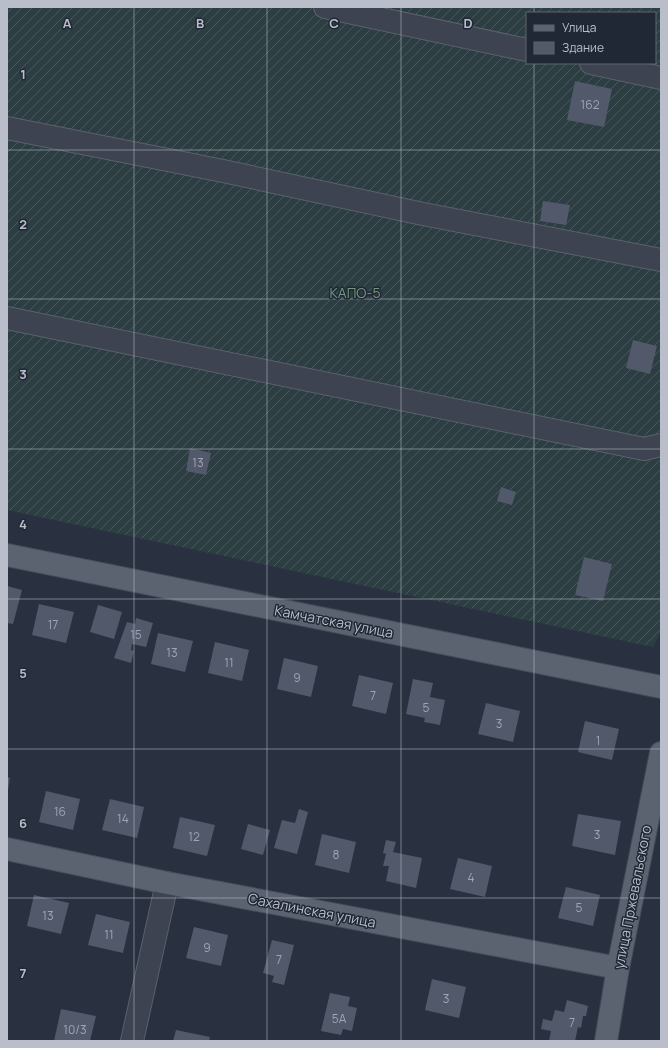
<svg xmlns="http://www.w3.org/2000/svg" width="668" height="1048" font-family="Manrope,sans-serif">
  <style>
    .garden { fill: url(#garden-furrows); fill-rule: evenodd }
    .building { fill: #52596a }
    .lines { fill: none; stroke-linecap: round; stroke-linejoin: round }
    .minor-casing { stroke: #5a616d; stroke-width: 24 }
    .major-casing { stroke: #464c59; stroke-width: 24 }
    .minor { stroke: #3d4350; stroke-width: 22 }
    .major { stroke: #5b6270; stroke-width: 22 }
    .grid { fill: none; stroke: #b9beca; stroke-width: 1; stroke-opacity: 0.55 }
    .labels { text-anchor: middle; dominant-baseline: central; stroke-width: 3; stroke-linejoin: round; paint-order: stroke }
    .number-label { font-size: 12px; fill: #9fa5b2 }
    .park-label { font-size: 14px; fill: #73997f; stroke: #212835 }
    .street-label { font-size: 14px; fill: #b9beca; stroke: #212835 }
    .grid-label { font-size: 13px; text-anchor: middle; font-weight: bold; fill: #b9beca; stroke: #212835; stroke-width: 3; stroke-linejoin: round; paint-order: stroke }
  </style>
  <defs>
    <pattern id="garden-furrows" width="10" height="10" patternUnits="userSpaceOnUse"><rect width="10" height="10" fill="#2c3e42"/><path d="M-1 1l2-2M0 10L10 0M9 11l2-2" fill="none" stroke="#48585c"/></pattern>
  </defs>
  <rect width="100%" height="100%" fill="#293140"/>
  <path class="garden" d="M 7,7 L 661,7 L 661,632 L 653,647 L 7,510 ZM 527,13 L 655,13 L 655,63 L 527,63 Z"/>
  <path class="building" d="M 575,81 L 612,89 L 604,127 L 567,120 Z
    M 543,201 L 570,205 L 566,225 L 540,221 Z
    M 633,340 L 657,346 L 650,374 L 626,368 Z
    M 190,448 L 211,453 L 206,475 L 186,471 Z
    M 501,487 L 516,492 L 512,505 L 497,501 Z
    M 584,557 L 612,564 L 603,601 L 575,595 Z
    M 7,586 L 22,590 L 13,624 L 7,623 Z
    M 39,604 L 74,612 L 66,643 L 32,635 Z
    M 98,605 L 122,612 L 114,639 L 90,632 Z
    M 136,618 L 153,623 L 146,647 L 132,644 L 131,650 L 134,651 L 131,663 L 114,658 L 127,622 L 135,624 Z
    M 158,633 L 193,641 L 185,672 L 151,664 Z
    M 215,642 L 249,650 L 242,681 L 208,673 Z
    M 284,658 L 318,666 L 311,697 L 277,689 Z
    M 359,675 L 393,683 L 386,714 L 352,706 Z
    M 413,679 L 433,683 L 430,697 L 445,700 L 440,725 L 424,722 L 425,718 L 406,714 Z
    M 486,703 L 520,711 L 513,742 L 478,734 Z
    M 585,721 L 619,729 L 612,760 L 578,752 Z
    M 7,777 L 10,778 L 8,790 L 7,790 Z
    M 46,791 L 80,799 L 73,830 L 39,822 Z
    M 110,799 L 144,807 L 137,838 L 102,830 Z
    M 299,809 L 308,812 L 297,854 L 274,848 L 282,820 L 295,823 Z
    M 578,814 L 621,821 L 615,855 L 572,846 Z
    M 180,817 L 215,825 L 207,856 L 173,848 Z
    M 248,824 L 270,830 L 263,855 L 241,849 Z
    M 322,834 L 356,842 L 349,873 L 315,865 Z
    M 386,840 L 396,842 L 393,852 L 422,858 L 416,888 L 386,881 L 389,866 L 383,866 L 386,854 L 383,853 Z
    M 458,858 L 492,866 L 485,897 L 450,889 Z
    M 566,887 L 600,895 L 593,926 L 558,918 Z
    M 34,895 L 69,903 L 61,934 L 27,926 Z
    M 96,914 L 130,922 L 123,953 L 88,945 Z
    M 194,927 L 228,935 L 221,966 L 186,958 Z
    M 272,940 L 294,945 L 284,985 L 272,982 L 274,976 L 263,973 Z
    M 432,979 L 466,987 L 459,1018 L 425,1010 Z
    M 330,993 L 350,997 L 348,1006 L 357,1008 L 352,1031 L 343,1029 L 341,1035 L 321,1031 Z
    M 567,1000 L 588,1006 L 586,1016 L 583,1016 L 581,1028 L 578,1027 L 575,1041 L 549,1041 L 551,1031 L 541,1029 L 543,1019 L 552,1021 L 555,1010 L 564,1012 Z
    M 61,1009 L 96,1016 L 90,1041 L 54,1041 Z
    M 176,1030 L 210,1037 L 209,1041 L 173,1041 Z"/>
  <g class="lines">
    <g class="minor-casing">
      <path id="minor" d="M 325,7 L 527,50
        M 591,63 L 661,78
        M 7,128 L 223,171 L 423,214 L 661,260
        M 7,318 L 644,449 L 661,445
        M 132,1041 L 167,883"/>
    </g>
    <g class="major-casing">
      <path id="major" d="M 7,555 L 661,687
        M 7,849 L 167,883 L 618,968
        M 606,1041 L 618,968 L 661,753"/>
    </g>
    <use href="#minor" class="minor"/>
    <use href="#major" class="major"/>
  </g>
  <path class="grid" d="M 134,7 L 134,1041M 267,7 L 267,1041M 401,7 L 401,1041M 534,7 L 534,13M 534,63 L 534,1041M 7,150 L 661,150M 7,299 L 661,299M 7,449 L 661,449M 7,599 L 661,599M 7,749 L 661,749M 7,898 L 661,898"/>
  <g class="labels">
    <g class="number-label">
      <text x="590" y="104">162</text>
      <text x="198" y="462">13</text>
      <text x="53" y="624">17</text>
      <text x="136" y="634">15</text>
      <text x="172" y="652">13</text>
      <text x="229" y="662">11</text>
      <text x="297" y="677">9</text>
      <text x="373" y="695">7</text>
      <text x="426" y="707">5</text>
      <text x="499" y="723">3</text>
      <text x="598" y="740">1</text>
      <text x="60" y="811">16</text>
      <text x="123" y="818">14</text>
      <text x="597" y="834">3</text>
      <text x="194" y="836">12</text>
      <text x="336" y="854">8</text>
      <text x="471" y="877">4</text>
      <text x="579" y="907">5</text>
      <text x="48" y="915">13</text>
      <text x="109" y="934">11</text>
      <text x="207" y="947">9</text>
      <text x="279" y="959">7</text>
      <text x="446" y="998">3</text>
      <text x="339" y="1018">5А</text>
      <text x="572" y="1022">7</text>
      <text x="75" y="1029">10/3</text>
    </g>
    <g class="park-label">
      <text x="355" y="292">КАПО-5</text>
    </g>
    <g class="street-label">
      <text transform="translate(334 621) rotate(11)">Камчатская улица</text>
      <text transform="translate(632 897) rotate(-79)">улица Пржевальского</text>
      <text transform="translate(312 910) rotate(11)">Сахалинская улица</text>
    </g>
  </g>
  <g class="grid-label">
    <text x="67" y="28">A</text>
    <text x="200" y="28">B</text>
    <text x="334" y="28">C</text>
    <text x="468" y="28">D</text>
    <text x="23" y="79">1</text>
    <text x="23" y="229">2</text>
    <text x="23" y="379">3</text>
    <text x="23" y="529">4</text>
    <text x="23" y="678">5</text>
    <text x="23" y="828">6</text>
    <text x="23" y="978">7</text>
  </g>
  <rect width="668" height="1048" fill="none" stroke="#b9beca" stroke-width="16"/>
  <rect x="526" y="12" width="130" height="52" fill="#212835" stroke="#5e6471"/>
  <rect x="534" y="25" width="20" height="6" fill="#5b6270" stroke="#5e6471"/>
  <text x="562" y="32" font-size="12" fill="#b9beca">Улица</text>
  <rect x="534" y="42" width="20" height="12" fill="#52596a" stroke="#5e6471"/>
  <text x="562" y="52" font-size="12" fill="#b9beca">Здание</text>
</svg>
